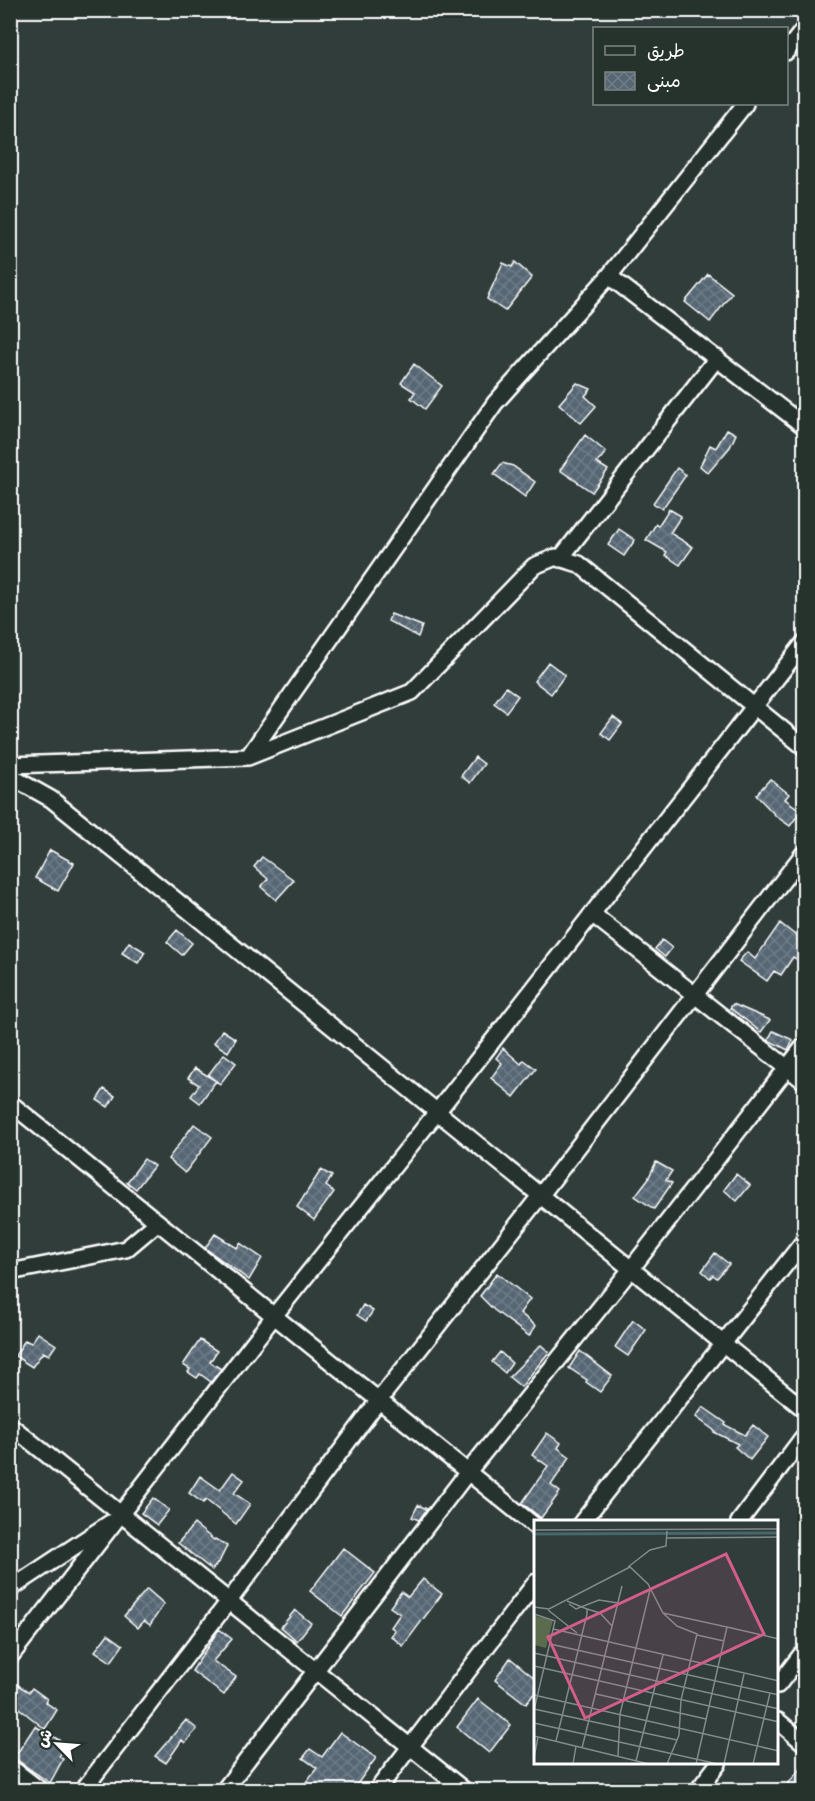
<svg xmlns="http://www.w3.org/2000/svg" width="815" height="1801" font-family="Mynerve,'Playpen Sans Arabic',sans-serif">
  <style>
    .building { fill: url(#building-cross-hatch); stroke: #fff; stroke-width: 1.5 }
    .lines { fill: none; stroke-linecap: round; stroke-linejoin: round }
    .minor-casing { stroke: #fff; stroke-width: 20 }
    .minor { stroke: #26332d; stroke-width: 15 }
    .inset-river { fill: none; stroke: #46676c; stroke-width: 3 }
    .inset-road { fill: none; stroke: #838b89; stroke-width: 1.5 }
    .view { fill: #d45d8c; fill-opacity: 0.15; stroke: #d45d8c; stroke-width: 3 }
    .inset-edge { fill: none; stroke: #fff; stroke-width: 3 }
  </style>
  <defs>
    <pattern id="building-cross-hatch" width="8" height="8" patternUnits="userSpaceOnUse" patternTransform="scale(1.5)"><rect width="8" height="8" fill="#566673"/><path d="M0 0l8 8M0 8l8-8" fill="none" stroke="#6f7d88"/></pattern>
  </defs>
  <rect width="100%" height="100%" fill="#303d3b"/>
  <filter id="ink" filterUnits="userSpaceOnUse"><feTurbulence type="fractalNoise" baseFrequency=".0167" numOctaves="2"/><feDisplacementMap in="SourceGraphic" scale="12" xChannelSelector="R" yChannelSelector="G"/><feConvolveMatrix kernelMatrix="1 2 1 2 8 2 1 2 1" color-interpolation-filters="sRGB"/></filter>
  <g filter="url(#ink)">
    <path class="building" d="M 515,262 L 532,277 L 505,311 L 487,299 L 488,296 L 503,263 L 512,267 Z
      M 708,274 L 732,293 L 710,322 L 685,302 Z
      M 414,364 L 442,386 L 425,409 L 411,398 L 415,392 L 401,383 Z
      M 577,383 L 591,389 L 585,396 L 596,406 L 581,423 L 559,404 Z
      M 727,429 L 736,434 L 730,447 L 708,473 L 700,466 L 710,445 L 716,448 Z
      M 585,435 L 606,452 L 597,463 L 608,470 L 592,492 L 560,470 Z
      M 502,463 L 513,466 L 535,482 L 525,497 L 494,474 Z
      M 677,468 L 686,475 L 662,509 L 653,503 Z
      M 669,509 L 681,516 L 670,533 L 693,547 L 680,565 L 665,555 L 667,552 L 646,540 L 656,524 L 658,526 Z
      M 619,529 L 635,540 L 624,556 L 608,545 Z
      M 391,614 L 422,626 L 418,637 L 388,621 Z
      M 548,662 L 565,675 L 551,694 L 534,681 Z
      M 506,687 L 518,696 L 506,712 L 494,703 Z
      M 613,717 L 622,724 L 610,740 L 601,733 Z
      M 475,757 L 484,764 L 470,783 L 461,776 Z
      M 770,779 L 789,794 L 785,799 L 801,811 L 790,826 L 777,817 L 756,795 Z
      M 50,850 L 74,863 L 58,891 L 35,878 Z
      M 262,857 L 294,880 L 276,900 L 261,887 L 268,879 L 254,867 Z
      M 780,923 L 804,942 L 804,948 L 798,960 L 793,957 L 781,975 L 774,971 L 767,981 L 739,961 L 747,952 L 755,959 Z
      M 177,930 L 192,943 L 182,955 L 167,942 Z
      M 662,940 L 672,948 L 665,957 L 655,949 Z
      M 129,942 L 145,952 L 138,963 L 122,953 Z
      M 733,1004 L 761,1016 L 770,1020 L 761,1032 L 730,1008 Z
      M 222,1030 L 236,1039 L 228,1052 L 214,1043 Z
      M 773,1031 L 793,1040 L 788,1050 L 768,1040 Z
      M 503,1048 L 521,1064 L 524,1060 L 536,1069 L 514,1097 L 491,1078 L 502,1063 L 496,1058 Z
      M 224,1054 L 236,1063 L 220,1084 L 208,1075 Z
      M 195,1068 L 216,1081 L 200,1103 L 191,1096 L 199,1085 L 188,1078 Z
      M 104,1089 L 115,1096 L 108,1107 L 97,1100 Z
      M 194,1124 L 212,1137 L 185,1173 L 168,1159 Z
      M 144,1159 L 154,1166 L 136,1189 L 127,1182 Z
      M 656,1162 L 672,1171 L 666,1180 L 672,1183 L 654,1209 L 635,1196 L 648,1179 Z
      M 321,1170 L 332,1176 L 326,1186 L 334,1192 L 314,1220 L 297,1207 Z
      M 736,1174 L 750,1185 L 737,1201 L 724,1190 Z
      M 215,1234 L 237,1248 L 240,1243 L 262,1258 L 249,1280 L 205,1248 Z
      M 715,1253 L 729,1264 L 717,1278 L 713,1275 L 710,1278 L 702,1271 Z
      M 497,1273 L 530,1299 L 520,1313 L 536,1326 L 529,1336 L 494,1310 L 480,1296 Z
      M 363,1305 L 373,1311 L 366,1321 L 357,1315 Z
      M 633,1320 L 646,1330 L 628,1356 L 615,1347 Z
      M 38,1333 L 56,1345 L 49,1355 L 43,1352 L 32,1367 L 15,1356 L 25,1340 L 31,1343 Z
      M 200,1340 L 217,1351 L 210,1362 L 221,1369 L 211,1382 L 200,1374 L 197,1378 L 188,1372 L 190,1369 L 183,1365 Z
      M 541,1345 L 549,1352 L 521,1387 L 509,1377 Z
      M 580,1351 L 612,1376 L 600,1392 L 586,1382 L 587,1380 L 569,1368 Z
      M 500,1352 L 512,1363 L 505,1373 L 492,1362 Z
      M 703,1407 L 726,1423 L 725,1425 L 745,1435 L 753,1425 L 768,1437 L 750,1460 L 735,1447 L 738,1444 L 714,1432 L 715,1431 L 696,1417 Z
      M 547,1433 L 561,1443 L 558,1448 L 570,1457 L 551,1485 L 560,1492 L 541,1518 L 522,1503 L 548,1466 L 532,1455 Z
      M 233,1472 L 244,1480 L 234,1493 L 250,1504 L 236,1524 L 206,1500 L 203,1503 L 189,1493 L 200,1476 L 220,1490 Z
      M 153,1498 L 169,1510 L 157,1525 L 141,1513 Z
      M 418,1505 L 427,1509 L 419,1520 L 412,1517 Z
      M 194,1524 L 214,1540 L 215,1539 L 227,1546 L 220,1560 L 212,1570 L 178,1543 Z
      M 343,1548 L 375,1573 L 342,1616 L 310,1591 Z
      M 423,1579 L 442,1594 L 403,1646 L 391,1636 L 395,1630 L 391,1627 L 400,1614 L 390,1607 L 401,1592 L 408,1597 Z
      M 147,1589 L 164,1604 L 150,1625 L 144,1621 L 138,1628 L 124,1616 Z
      M 295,1610 L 311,1623 L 297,1641 L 281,1627 Z
      M 219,1629 L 232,1639 L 213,1661 L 236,1677 L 224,1695 L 192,1671 Z
      M 108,1634 L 123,1645 L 111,1662 L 95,1651 Z
      M 510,1658 L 536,1679 L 536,1691 L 526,1704 L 495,1680 Z
      M 10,1680 L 29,1692 L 32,1688 L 47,1699 L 45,1702 L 57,1710 L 45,1729 L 10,1701 Z
      M 478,1699 L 511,1725 L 489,1753 L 457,1727 Z
      M 186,1720 L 197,1729 L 185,1743 L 182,1740 L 166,1763 L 155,1756 Z
      M 35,1726 L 66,1744 L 59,1757 L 63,1759 L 50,1783 L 14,1758 Z
      M 340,1732 L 376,1758 L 352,1791 L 299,1791 L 317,1768 L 303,1758 L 310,1749 L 322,1757 Z
      M 804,1764 L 804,1791 L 782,1791 Z"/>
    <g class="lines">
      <g class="minor-casing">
        <path id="minor" d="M 786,52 L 804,29
          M 609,276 L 745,104
          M 560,559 L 717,358
          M 248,757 L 495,403 L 609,276 L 804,426
          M 10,765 L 248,757 L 412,692 L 534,566 L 556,557 L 579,564 L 804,747
          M 10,776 L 51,799 L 804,1409
          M 592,914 L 804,1081
          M 10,1103 L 536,1527
          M 10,1272 L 126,1249 L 158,1222
          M 10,1425 L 464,1790
          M 582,1522 L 804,1241
          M 739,1522 L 804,1436
          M 10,1589 L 110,1523
          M 10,1657 L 274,1316 L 437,1112 L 804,643
          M 778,1685 L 804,1651
          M 778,1721 L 804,1743
          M 10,1767 L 40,1790
          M 83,1790 L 229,1601 L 379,1400 L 540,1196 L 804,853
          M 224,1790 L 468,1472 L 631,1269 L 804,1046
          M 377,1790 L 536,1582
          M 698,1790 L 718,1764"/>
      </g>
      <use href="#minor" class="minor"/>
    </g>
  </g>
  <g transform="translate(534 1520)">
    <rect width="244" height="244" fill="#303d3b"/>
    <path d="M 1,96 L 19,100 L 12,128 L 0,125 Z" fill="#5b6c4e"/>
    <path class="inset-river" d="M 0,14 L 245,13"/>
    <path class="inset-road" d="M 0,10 L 245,9M 133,18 L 245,17M 94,47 L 116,30 L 132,26 L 133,11M 35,84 L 42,89 L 65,80 L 84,83M 0,87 L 15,89 L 96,47 L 114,64 L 129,93 L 143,106 L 163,114 L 147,180 L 145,215 L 133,244M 53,89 L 66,93 L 78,106M 14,90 L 43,113M 129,93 L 193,107 L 162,244M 0,94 L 21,101 L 0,190M 193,107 L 245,119M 19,109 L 245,161M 163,115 L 190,121M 16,124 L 245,175M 0,133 L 245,189M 0,146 L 245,202M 62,174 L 172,199M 0,175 L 245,231M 0,189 L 143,220M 0,203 L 184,244M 0,216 L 115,244M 22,221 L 53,94 L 53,89 L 33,81M 48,228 L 88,66M 84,236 L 86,194 L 116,70M 0,238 L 4,217M 102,241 L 129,135M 39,244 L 42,226M 190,244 L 210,154M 219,244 L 236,173"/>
    <path class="view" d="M 192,34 L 230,114 L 51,198 L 14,117 Z"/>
    <rect width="244" height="244" class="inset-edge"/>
  </g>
  <rect width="815" height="1801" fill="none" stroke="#26332d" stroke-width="36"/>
  <rect x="18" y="18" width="779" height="1765" fill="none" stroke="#fff" stroke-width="2" filter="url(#ink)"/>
  <rect x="593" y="27" width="195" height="78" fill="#26332d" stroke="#7d8581" stroke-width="1.5"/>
  <rect x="605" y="46" width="30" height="9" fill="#26332d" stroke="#7d8581" stroke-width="1.5"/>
  <text x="647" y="57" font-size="18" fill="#ffffff">طريق</text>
  <rect x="605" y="72" width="30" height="18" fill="url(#building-cross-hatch)" stroke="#7d8581" stroke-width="1.5"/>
  <text x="647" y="87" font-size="18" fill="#ffffff">مبنى</text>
  <g transform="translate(57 1744) rotate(295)" stroke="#26332d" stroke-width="4.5" paint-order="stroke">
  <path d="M0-4.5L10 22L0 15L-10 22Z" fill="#ffffff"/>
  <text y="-9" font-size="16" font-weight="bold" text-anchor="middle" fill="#ffffff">ش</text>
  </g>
</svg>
